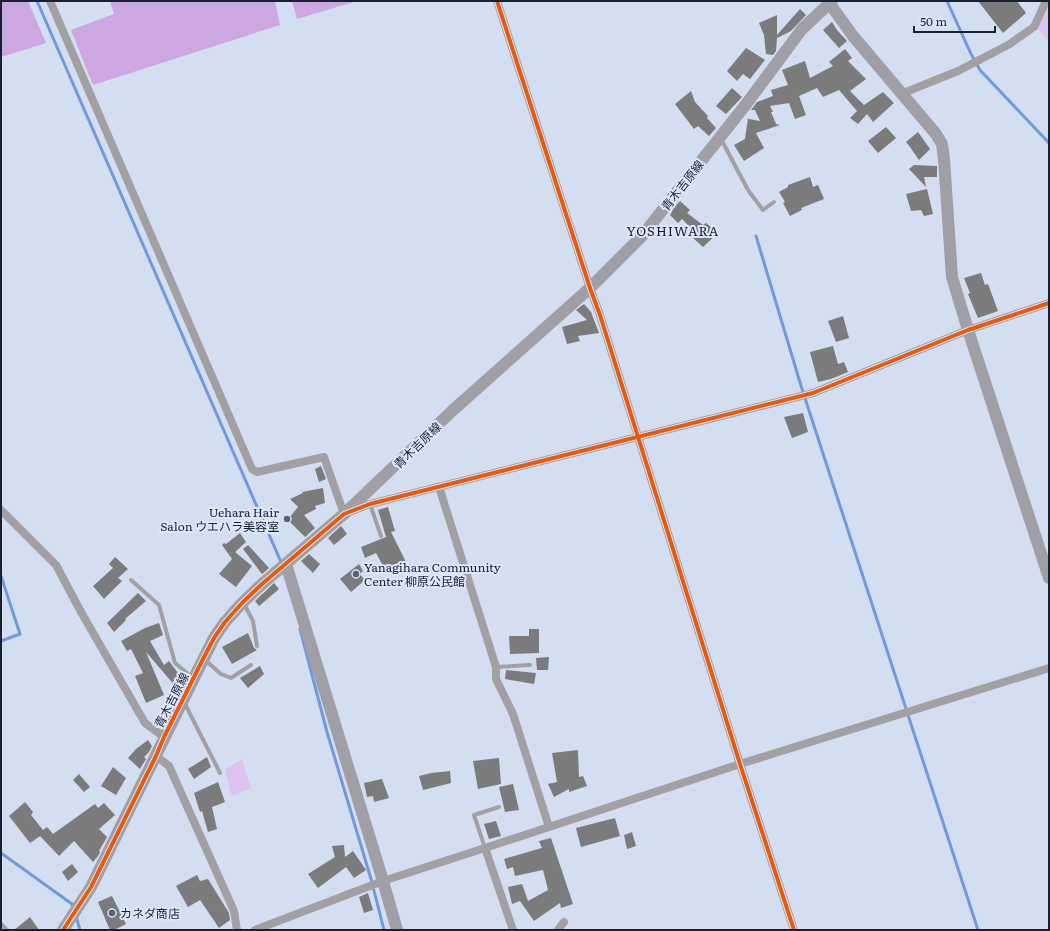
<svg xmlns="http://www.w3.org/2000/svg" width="1050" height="931" font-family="Literata,'Noto Sans JP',serif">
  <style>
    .green { fill: #ddc4f0 }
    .forest { fill: #cca7e1 }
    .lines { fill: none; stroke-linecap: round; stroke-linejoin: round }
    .stream { stroke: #7298de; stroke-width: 3 }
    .building { fill: #7a7b7a }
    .lane { stroke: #a3a0a4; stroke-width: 4 }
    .street { stroke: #a3a0a4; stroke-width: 8 }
    .secondary { stroke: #a19fa6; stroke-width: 12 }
    .cycleway-casing { stroke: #dde7f9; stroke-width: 6 }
    .cycleway { stroke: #e8590c; stroke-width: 4 }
    .poi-dot { fill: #596375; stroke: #dde7f9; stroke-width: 1.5 }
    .labels { text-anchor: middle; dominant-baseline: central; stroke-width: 4; stroke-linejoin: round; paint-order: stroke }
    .street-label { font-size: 12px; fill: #182132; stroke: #dde7f9 }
    .poi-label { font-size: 12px; fill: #182132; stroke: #dde7f9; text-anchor: start }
    .neighbourhood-label { font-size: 13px; letter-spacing: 1px; fill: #182132; stroke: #dde7f9 }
  </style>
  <rect width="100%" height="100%" fill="#d3def1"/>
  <path class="green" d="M 1049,4 L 1049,42 L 1037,28 Z
    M 242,759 L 251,788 L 231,796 L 225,769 Z"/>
  <path class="forest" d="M 1,1 L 28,1 L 46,43 L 1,57 Z
    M 110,1 L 275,1 L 280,25 L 93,85 L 71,30 L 114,14 Z
    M 292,1 L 357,1 L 297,19 Z"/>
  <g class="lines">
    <path class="stream" d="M 37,1 L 281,562
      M 947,1 L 971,54 L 980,70 L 1049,143
      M 756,236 L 802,389 L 978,930
      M 1,576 L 20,634 L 1,641
      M 300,629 L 327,732 L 371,879 L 384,930
      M 1,853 L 72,904 L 73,907
      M 76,916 L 80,930"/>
  </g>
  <path class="building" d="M 978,1 L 1017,1 L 1026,13 L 1003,33 Z
    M 800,9 L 806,15 L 791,31 L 777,38 L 776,51 L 773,55 L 766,54 L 764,35 L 759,23 L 777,15 L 777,35 Z
    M 832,22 L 837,30 L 847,41 L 839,48 L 823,30 Z
    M 746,48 L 765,60 L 750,79 L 743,74 L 737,81 L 727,71 Z
    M 845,49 L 852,58 L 848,61 L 866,79 L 850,91 L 864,105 L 883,92 L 894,103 L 873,122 L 867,114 L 858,124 L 850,118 L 857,111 L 839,90 L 823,97 L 817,88 L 799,96 L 806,115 L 795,119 L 789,103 L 770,106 L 773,112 L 771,112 L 776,124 L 780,125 L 756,133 L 764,148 L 744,161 L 734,145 L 745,139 L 748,118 L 749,119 L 760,121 L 755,110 L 751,110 L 757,102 L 773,96 L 771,90 L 788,85 L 782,70 L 805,61 L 810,78 L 833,66 L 829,62 Z
    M 732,88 L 742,97 L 726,114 L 716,106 Z
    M 691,91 L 695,102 L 708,116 L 707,118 L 716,128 L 709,136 L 698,126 L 694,129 L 675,104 Z
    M 886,127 L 896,138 L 878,153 L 868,141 Z
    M 918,132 L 930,149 L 919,160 L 910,147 L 906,142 Z
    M 914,165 L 937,166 L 937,177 L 924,177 L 926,187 L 909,169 Z
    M 810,177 L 813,187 L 818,185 L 824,199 L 801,208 L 802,210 L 790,216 L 783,203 L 785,202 L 779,192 L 788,187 L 788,185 Z
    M 927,189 L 933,214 L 924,216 L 921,210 L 911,211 L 906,194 Z
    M 680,201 L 690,210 L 687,213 L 703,225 L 706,223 L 718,233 L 703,247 L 693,238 L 696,233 L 682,219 L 678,223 L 670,215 L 673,210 L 672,210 Z
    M 981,273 L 985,285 L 988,284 L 998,311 L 978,318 L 968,294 L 970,293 L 964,278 Z
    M 584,304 L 591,312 L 599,333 L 578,336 L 580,341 L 567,344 L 562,327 L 587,320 L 576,310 Z
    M 843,316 L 849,338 L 836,342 L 828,321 Z
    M 833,346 L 838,364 L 844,362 L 848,372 L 831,379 L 818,382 L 810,352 Z
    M 803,413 L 808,432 L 792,438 L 784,417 Z
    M 321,466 L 326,479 L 319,482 L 315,469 Z
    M 323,488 L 325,503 L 315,506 L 316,509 L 304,515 L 315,528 L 305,537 L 289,521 L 285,523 L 298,507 L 290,499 L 303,493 L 302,492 Z
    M 388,507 L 395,531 L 391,532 L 406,562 L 387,573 L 376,553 L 365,558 L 361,547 L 386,537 L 378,510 Z
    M 341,526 L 347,534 L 334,545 L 328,538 Z
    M 240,533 L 246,542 L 235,552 L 252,566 L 236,587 L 219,574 L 232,559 L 222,545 L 224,543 L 226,544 Z
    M 248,545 L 269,568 L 262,574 L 243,549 Z
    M 309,554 L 320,564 L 313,573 L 301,561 Z
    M 115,557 L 128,569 L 118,578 L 122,581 L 104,599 L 93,586 L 113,568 L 109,564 Z
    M 359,564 L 363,571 L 360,574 L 365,580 L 351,592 L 340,579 Z
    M 274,583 L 279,589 L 259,606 L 255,601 Z
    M 138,593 L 146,601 L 125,619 L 126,620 L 114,632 L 107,623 Z
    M 159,623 L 163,635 L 150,641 L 164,665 L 169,661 L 184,681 L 176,687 L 146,652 L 164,695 L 146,703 L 135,676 L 143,673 L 131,649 L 127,651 L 121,641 L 145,628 Z
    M 529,629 L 539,629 L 539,653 L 510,654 L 509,636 L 529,636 Z
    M 248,633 L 254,648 L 257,650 L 232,664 L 222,647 Z
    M 549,657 L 548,670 L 537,670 L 536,658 Z
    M 260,666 L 264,674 L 248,688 L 240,678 Z
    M 506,670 L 536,673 L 534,684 L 505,679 Z
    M 148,740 L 152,746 L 149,752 L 144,757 L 146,759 L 140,769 L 128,758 L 136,749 Z
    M 578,750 L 579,777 L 583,776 L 587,786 L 569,792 L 569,789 L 554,797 L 548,784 L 557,782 L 552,753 Z
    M 207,757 L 211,767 L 194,779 L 188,769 Z
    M 499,758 L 501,784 L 478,789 L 473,761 Z
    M 113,767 L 126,778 L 116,795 L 101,786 Z
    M 450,771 L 451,783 L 423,790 L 419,776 L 431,773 Z
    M 79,774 L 90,787 L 84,792 L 73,780 Z
    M 382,779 L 389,798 L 374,802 L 373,796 L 367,797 L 364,783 Z
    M 218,782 L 225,802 L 212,807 L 217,829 L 208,832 L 202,811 L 200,812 L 194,793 Z
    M 513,784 L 519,810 L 505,812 L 499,787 Z
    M 25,802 L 33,812 L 31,815 L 43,830 L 47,827 L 53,834 L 95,804 L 98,808 L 104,803 L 115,815 L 99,829 L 107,837 L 99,851 L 100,852 L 98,856 L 93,862 L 74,841 L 59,856 L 40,836 L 30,843 L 9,816 Z
    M 615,818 L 620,836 L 581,847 L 576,828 Z
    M 496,821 L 501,836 L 489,839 L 484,824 Z
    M 632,832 L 636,846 L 627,849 L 624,835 Z
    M 551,838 L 573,904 L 561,908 L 560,903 L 534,921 L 520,901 L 512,904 L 508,887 L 522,884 L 528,901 L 548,890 L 543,870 L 515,876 L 513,867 L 507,869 L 504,859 L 542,848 L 539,841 Z
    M 344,845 L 345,857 L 353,851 L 366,870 L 354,878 L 346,867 L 318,888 L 308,874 L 335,857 L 332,846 Z
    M 72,864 L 78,872 L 68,881 L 62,872 Z
    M 197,875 L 200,881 L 208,879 L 229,913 L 230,920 L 219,928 L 200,900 L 188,907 L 176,886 Z
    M 368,893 L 373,910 L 364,913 L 359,897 Z
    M 112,896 L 126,924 L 114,930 L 110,930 L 98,902 Z
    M 30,917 L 39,930 L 14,930 Z"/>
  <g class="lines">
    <path class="lane" d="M 721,139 L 748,190 L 763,210 L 774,202
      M 370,504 L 381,536
      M 131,580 L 159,605 L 175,663 L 193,678
      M 244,604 L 253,621 L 257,646
      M 205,660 L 221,674 L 231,678 L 251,665
      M 496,667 L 530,665
      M 185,704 L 220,773
      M 485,848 L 474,815 L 499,807
      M 1,924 L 7,930"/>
    <path class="street" d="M 50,1 L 252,469 L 257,472 L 324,457 L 344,514 L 370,504 L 813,393 L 968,330 L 1049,303
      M 497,1 L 590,288 L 600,315 L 740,764 L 794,930
      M 901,94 L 958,71 L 1008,45 L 1034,27 L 1046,1
      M 439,487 L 496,667 L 496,679 L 513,714 L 549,827
      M 1,510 L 56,565 L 81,612 L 145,723 L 164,737
      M 156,756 L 169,766 L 234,911 L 237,930
      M 485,848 L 513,930
      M 255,930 L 383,881 L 485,848 L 740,764 L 1049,668
      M 558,930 L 564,922"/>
    <path class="secondary" d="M 830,4 L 853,36 L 936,134 L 942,144 L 944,159 L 952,277 L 968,330 L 1049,578
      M 286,564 L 383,881 L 397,930
      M 63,930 L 91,887 L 194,678 L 214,638 L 225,622 L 243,602 L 262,584 L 344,514 L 452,411 L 590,288 L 642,236 L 747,103 L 802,29 L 832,1"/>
    <g class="cycleway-casing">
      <path id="cycleway" d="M 497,1 L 590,288 L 600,315 L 740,764 L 794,930
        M 63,930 L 91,887 L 156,756 L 164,737 L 203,659 L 214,638 L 225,622 L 243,602 L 262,584 L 344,514 L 370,504 L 813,393 L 968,330 L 1049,303"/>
    </g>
    <use href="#cycleway" class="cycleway"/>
  </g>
  <g class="poi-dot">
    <circle cx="287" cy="519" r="4"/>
    <circle cx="356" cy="574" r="4"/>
    <circle cx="112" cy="913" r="4"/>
  </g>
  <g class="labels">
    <g class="street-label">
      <text transform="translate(682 185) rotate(-52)">青木吉原線</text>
      <text transform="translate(417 445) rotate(-44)">青木吉原線</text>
      <text transform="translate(171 700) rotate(-63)">青木吉原線</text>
    </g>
    <g class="poi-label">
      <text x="279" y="512" text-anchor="end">Uehara Hair<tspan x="279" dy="14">Salon ウエハラ美容室</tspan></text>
      <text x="364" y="567">Yanagihara Community<tspan x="364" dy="14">Center 柳原公民館</tspan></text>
      <text x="120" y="913">カネダ商店</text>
    </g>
    <g class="neighbourhood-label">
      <text x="673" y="230">YOSHIWARA</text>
    </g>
  </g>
  <rect width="1050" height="931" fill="none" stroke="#182132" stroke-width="4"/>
  <path d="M914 26v6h81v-6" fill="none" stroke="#182132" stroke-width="2"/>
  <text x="920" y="26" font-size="12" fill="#182132" stroke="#dde7f9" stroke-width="3" paint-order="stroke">50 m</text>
</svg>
